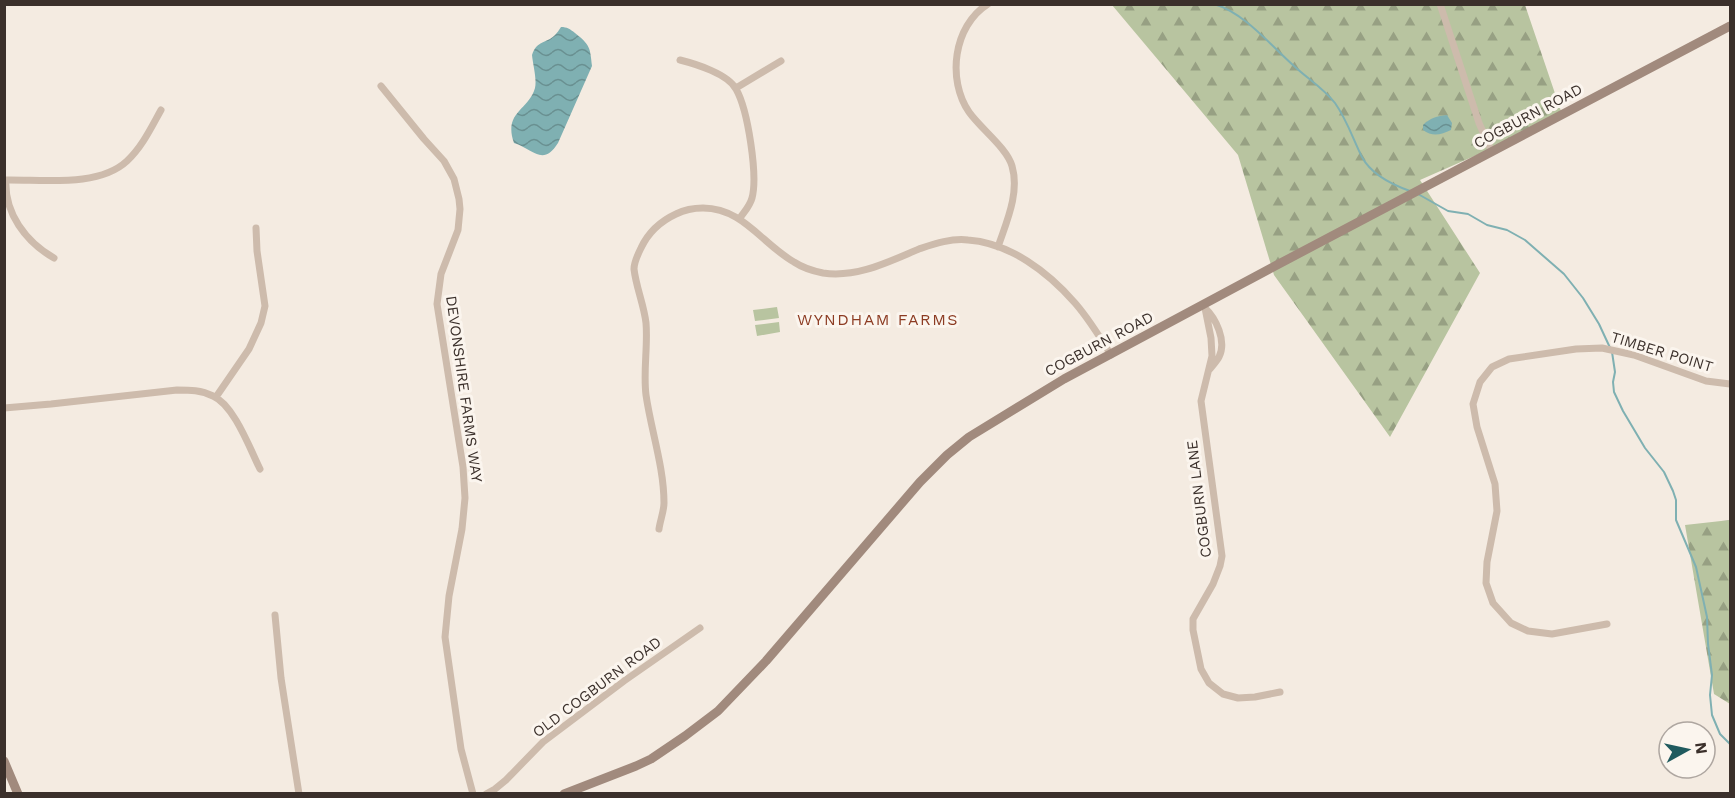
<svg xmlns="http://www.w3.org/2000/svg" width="1735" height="798" font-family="'Work Sans',sans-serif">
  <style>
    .green { fill: #b8c4a0 }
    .forest { fill: url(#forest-firs) }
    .water { fill: url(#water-waves) }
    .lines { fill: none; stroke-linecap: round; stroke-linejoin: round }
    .stream { stroke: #7fb0b2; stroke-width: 2 }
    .street { stroke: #cdbbac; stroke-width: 7 }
    .secondary { stroke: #a18a7d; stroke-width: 9 }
    .labels { text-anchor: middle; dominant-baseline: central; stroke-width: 6; stroke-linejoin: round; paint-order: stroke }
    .street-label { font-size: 15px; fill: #3b302b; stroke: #fbf5ee }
    .neighbourhood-label { font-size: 16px; letter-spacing: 1.5px; fill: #8c3b22; stroke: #fbf5ee }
  </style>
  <defs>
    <pattern id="forest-firs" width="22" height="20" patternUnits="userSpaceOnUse" patternTransform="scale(1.5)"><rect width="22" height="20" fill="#b8c4a0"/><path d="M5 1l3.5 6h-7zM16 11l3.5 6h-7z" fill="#97a083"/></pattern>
    <pattern id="water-waves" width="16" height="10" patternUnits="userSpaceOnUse" patternTransform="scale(1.5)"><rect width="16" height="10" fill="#7fb0b2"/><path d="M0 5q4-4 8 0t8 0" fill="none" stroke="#699091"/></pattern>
  </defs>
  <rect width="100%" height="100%" fill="#f4ebe1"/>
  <path class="green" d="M 777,307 L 779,318 L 755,321 L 753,310 Z
    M 779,322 L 780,332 L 757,336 L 755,325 Z"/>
  <path class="forest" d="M 1112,5 L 1525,5 L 1563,117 L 1420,180 L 1480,273 L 1390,437 L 1274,275 L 1238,155 Z
    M 1730,520 L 1730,704 L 1714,694 L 1685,525 Z"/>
  <path class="water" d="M 561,27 C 567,27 570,29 575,33 C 590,45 590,47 592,66 L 558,143 C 543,167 533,149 514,143 C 503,112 529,110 535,88 C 537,79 533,65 532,55 C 537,40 546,44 555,35 C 557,33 559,30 561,27 Z
    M 1447,115 L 1452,123 L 1451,130 C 1441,135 1432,137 1423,130 L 1423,125 C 1430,118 1437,116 1447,115 Z"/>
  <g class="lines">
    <path class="stream" d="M 1214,4 C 1245,13 1271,46 1294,66 C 1308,79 1323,88 1335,103 C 1347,120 1353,139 1362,157 C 1371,174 1393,185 1410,191
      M 1418,194 L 1448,211 L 1468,214 L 1487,225 L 1507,230 L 1525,240 L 1564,274 L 1583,298 L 1599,324 L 1612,352 L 1615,372 L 1613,382 L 1614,392 L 1623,411 L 1645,448 L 1664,472 L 1673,491 L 1676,500 L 1676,520 L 1696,567 L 1707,617 L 1708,644 L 1712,675 L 1710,695 L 1712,715 L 1720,734 L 1730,744"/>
    <path class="street" d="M 988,4 C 953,26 947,80 969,112 C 981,129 1007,148 1012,166 C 1020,193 1006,223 998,247
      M 1440,4 L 1479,123 L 1492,152
      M 680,60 C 696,64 728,74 736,89 C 748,110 758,176 752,198 C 750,206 744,212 740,218
      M 381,86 L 424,139 L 444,161 L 454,179 L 459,199 L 460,209 L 458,230 L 441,274 L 437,304 L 463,467 L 465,498 L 462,529 L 449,596 L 445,637 L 461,749 L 473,794
      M 736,88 L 781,61
      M 4,180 C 41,179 98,188 127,161 C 142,147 151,128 161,110
      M 6,180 C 4,213 26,242 54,258
      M 1204,307 C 1216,318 1227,341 1219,357 C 1217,361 1213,365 1210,369
      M 1205,308 L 1211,338 L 1212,356 L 1201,401 L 1222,556 L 1220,566 L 1213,584 L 1193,619 L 1193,630 L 1201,669 L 1209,683 L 1223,694 L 1238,698 L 1255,697 L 1280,692
      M 216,397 L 249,349 L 261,323 L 265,306 L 257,251 L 256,228
      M 4,408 L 51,404 L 177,390 C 190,390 201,390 213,396 C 234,405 250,449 260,469
      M 659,529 C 660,521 664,511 664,503 C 664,467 651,430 646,395 C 643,371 648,347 646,323 C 644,305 636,287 634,269 C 634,262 638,254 641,248 C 648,233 661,221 676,214 C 684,210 694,208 703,208 C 743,208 762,244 794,262 C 803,268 813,271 823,273 C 857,278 888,262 919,249 C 934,244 951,238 968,240 C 1010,243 1048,272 1075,303 C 1089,319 1100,337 1111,355
      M 275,615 L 281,678 L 299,794
      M 1607,624 L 1552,634 L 1528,631 L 1511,623 L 1493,603 L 1486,583 L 1487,562 L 1497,511 L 1495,484 L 1477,427 L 1473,404 L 1480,382 L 1492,367 L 1509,359 L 1576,349 L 1602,348 L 1634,355 L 1706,381 L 1730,384
      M 486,794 L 495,789 L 506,780 L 543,742 L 624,681 L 700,628"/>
    <path class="secondary" d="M 4,761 L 18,794
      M 564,794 L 636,766 L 651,759 L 685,736 L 718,711 L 766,661 L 920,482 L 947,455 L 969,437 L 1064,379 L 1275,266 L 1730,26"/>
  </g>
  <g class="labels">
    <g class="street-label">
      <text transform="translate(1528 116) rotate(-28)">COGBURN ROAD</text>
      <text transform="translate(1099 344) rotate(-28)">COGBURN ROAD</text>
      <text transform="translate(1662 352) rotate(17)">TIMBER POINT</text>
      <text transform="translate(464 389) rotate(82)">DEVONSHIRE FARMS WAY</text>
      <text transform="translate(1199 499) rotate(-97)">COGBURN LANE</text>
      <text transform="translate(597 687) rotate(-37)">OLD COGBURN ROAD</text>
    </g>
    <g class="neighbourhood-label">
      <text x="878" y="319">WYNDHAM FARMS</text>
    </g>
  </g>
  <rect width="1735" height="798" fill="none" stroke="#3b302b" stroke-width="12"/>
  <g transform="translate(1687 750) rotate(82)"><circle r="28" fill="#fbf5ee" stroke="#aea6a0" stroke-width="1.5"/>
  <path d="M0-4.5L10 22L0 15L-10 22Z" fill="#1f5a5e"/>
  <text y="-9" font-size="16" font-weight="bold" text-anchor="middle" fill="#3b302b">N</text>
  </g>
</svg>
